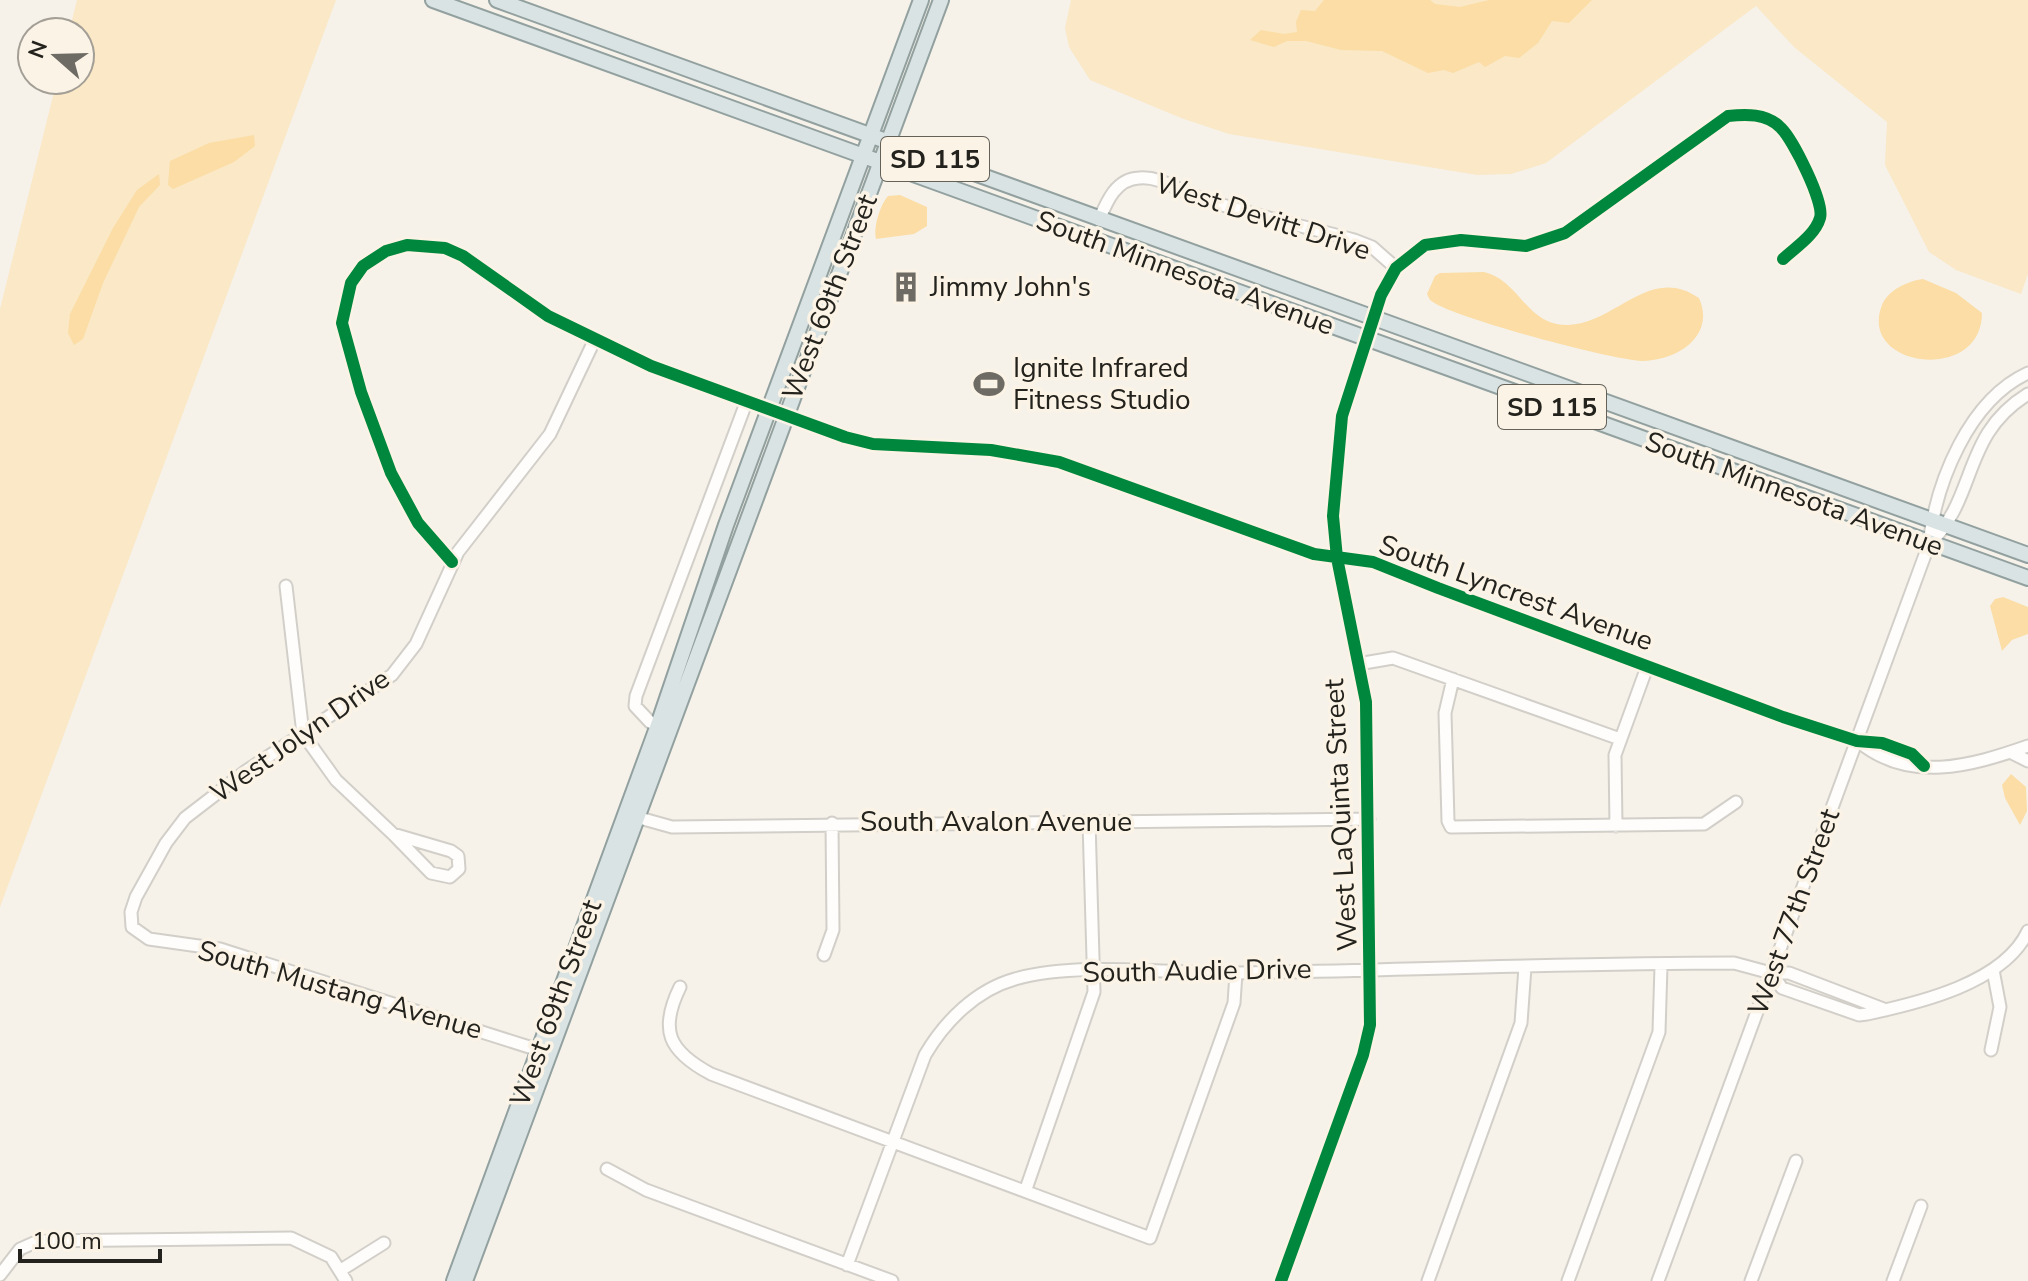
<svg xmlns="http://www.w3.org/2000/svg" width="2028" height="1281" font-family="'Nunito Sans',sans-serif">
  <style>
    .green { fill: #fae8c6 }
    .water { fill: #fbdda5 }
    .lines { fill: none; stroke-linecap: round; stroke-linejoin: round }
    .minor-casing { stroke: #d2cfc9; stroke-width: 15 }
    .major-casing { stroke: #92a19f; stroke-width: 18 }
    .minor { stroke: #fefdfc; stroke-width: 11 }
    .major { stroke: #dae3e3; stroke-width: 14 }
    .cycleway-casing { stroke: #faf3e6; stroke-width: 17 }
    .cycleway { stroke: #00873e; stroke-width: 12 }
    .labels { text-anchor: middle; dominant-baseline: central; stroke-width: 7; stroke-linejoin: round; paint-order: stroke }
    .shield { fill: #faf3e6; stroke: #646159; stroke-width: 2 }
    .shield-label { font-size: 26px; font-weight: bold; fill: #24221d }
    .street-label { font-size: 28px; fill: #24221d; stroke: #faf3e6 }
    .poi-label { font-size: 28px; fill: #24221d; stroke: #faf3e6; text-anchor: start }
  </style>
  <rect width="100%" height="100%" fill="#f6f2ea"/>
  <path class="green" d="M 77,0 L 336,0 L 0,907 L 0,309 L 57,80 L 80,80 L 80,32 L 69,32 Z
    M 1071,0 L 2028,0 L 2028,274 L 2021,294 L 1956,270 L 1929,252 L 1885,165 L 1887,122 L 1794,47 L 1756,6 L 1546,163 L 1511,174 L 1477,175 L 1229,134 L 1181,118 L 1090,80 L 1069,47 L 1065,28 Z"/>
  <path class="water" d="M 1324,0 L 1430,0 L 1435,4 L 1460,7 L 1489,0 L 1592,0 L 1569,23 L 1552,21 L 1538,43 L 1519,58 L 1505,56 L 1485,67 L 1479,62 L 1453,73 L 1444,70 L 1428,73 L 1382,51 L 1341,50 L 1306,41 L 1287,41 L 1274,47 L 1250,40 L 1261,30 L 1284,34 L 1297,32 L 1296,22 L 1301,10 L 1315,11 Z
    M 254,135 L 255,146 L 234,162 L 173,189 L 168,185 L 170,161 L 209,143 Z
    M 159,174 L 160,185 L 139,207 L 103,283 L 83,339 L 74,345 L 68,333 L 70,314 L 113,228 L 137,190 Z
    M 900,195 L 927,207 L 927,226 L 914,234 L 876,239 C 873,228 880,205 888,196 Z
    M 1484,272 C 1521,281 1526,326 1568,325 C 1617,323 1649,264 1699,298 C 1716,336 1677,361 1642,361 C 1613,360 1449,317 1430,300 L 1427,294 L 1435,276 L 1440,273 Z
    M 1923,279 L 1956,293 L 1982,313 C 1982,384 1857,368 1882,305 C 1888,290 1908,281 1923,279 Z
    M 2003,597 L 2028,607 L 2028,634 L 2012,640 L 2002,651 L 1990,606 L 1995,599 Z
    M 2011,774 L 2026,787 L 2027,811 L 2020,825 L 2005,798 L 2002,785 Z"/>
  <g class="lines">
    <g class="minor-casing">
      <path id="minor" d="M 1099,220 C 1107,201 1116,179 1139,178 C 1158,176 1175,188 1192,195 C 1244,214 1301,225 1354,240 L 1372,247 L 1396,268
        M 1929,544 C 1978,498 1961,435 2028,394
        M 452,562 L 418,523 L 391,473 L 361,392 L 342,323 L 351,283 L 363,266 L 386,251 L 407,245 L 445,248 L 463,256 L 548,316 L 651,366 L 845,437 L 873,444 L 991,450 L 1059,462 L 1314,554 L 1373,562 L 1438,588 L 1783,717 L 1857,741 L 1882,743 L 1912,754 L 1924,766
        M 286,586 L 303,734 L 336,780 L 393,834
        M 1358,664 L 1393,658 L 1620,739
        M 1453,679 L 1445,713 L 1448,821 L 1451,827 L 1704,824 L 1736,802
        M 664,727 L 650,722 L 635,706 L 636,696 L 746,403
        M 1858,741 C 1909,784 1971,766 2028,746
        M 2010,752 L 2028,761
        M 629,815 L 672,827 L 1369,819
        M 1616,826 L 1615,755 L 1647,667
        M 393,834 L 451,851 L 458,856 L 459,869 L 450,877 L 431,873 Z
        M 824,955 L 833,930 L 832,823
        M 1771,973 L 1782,988 L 1859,1015 L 1867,1014 C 1919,1003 2004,983 2028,931
        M 680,987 C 659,1030 668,1051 711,1074 L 1150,1238 L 1234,1003 L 1236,973
        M 1991,1050 L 2000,1007 L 1993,970
        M 545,1052 L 220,949 L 149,939 L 132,927 L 131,912 L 136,897 L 166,843 L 185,818 L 246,771 L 392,675 L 416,644 L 458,552 L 550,434 L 595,339
        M 607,1169 L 646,1190 L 892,1281
        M 1026,1189 L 1094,992 L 1089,822
        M 847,1265 L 925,1055 C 945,1021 976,990 1015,979 C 1078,961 1172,974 1238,973 C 1403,970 1569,963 1734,963 L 1771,973 L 1789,973 L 1886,1010
        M 341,1270 L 384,1243
        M 0,1275 L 20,1249 L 38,1241 L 291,1238 L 331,1257 L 346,1281
        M 1281,1281 L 1363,1055 L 1370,1025 L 1366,702 L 1337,558 L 1333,516 L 1342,416 L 1381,295 L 1396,268 L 1425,245 L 1461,240 L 1526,246 L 1565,233 L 1728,116 C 1745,114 1767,113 1781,128 C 1793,140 1825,203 1820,218 C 1815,235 1796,247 1783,259
        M 1428,1281 L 1521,1023 L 1525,967
        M 1568,1281 L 1659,1032 L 1661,966
        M 1658,1281 L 1929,544 C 1936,482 1969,400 2028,373
        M 1751,1281 L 1796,1161
        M 1893,1281 L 1921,1206"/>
    </g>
    <g class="major-casing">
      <path id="major" d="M 433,0 L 2028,578
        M 497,0 L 2028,555
        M 454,1281 L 658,725 L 726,525 L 921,0
        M 465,1281 L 941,0"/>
    </g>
    <use href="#minor" class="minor"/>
    <use href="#major" class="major"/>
    <g class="cycleway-casing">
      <path id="cycleway" d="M 452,562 L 418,523 L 391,473 L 361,392 L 342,323 L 351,283 L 363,266 L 386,251 L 407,245 L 445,248 L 463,256 L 548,316 L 651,366 L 845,437 L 873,444 L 991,450 L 1059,462 L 1314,554 L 1373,562 L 1438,588 L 1783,717 L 1857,741 L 1882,743 L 1912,754 L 1924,766
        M 1281,1281 L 1363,1055 L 1370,1025 L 1366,702 L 1337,558 L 1333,516 L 1342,416 L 1381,295 L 1396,268 L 1425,245 L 1461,240 L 1526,246 L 1565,233 L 1728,116 C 1745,114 1767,113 1781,128 C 1793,140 1825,203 1820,218 C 1815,235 1796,247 1783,259"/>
    </g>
    <use href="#cycleway" class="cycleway"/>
  </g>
  <defs>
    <g id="building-bare" transform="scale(2.4)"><path d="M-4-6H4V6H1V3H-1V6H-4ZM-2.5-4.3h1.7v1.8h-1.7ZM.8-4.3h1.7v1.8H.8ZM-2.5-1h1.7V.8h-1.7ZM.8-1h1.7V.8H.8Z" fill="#6e6b65" stroke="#faf3e6" stroke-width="2.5" paint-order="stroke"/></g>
    <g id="stadium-bare" transform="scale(2.4)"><path d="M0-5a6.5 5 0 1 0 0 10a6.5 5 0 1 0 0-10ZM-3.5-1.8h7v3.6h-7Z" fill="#6e6b65" stroke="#faf3e6" stroke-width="2.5" paint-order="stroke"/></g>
  </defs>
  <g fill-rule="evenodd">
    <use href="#building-bare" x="906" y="287"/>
    <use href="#stadium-bare" x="989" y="384"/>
  </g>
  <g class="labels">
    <g class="shield">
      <rect x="881" y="137" width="108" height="44" rx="6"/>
      <rect x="1498" y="385" width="108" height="44" rx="6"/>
    </g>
    <g class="shield-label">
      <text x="935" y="159">SD 115</text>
      <text x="1552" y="407">SD 115</text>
    </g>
    <g class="street-label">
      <text transform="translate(1263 217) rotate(18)">West Devitt Drive</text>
      <text transform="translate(1185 273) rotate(20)">South Minnesota Avenue</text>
      <text transform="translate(830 297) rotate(-69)">West 69th Street</text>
      <text transform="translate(1794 494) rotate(20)">South Minnesota Avenue</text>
      <text transform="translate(1516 593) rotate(20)">South Lyncrest Avenue</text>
      <text transform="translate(300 736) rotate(-35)">West Jolyn Drive</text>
      <text transform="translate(1341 815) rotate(-93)">West LaQuinta Street</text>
      <text x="996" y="822">South Avalon Avenue</text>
      <text transform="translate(1794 912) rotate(-70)">West 77th Street</text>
      <text transform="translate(1197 971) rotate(-1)">South Audie Drive</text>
      <text transform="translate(340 990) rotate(16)">South Mustang Avenue</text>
      <text transform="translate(556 1003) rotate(-70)">West 69th Street</text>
    </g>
    <g class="poi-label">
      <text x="930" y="287">Jimmy John's</text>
      <text x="1013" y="368">Ignite Infrared<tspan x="1013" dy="32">Fitness Studio</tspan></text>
    </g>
  </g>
  <g transform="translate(56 56) rotate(290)"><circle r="38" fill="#faf3e6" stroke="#a49f96" stroke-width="2"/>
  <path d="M0-6L14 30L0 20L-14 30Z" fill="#6e6b65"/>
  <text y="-12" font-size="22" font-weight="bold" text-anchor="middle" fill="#24221d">N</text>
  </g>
  <path d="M20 1249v12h140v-12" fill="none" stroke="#24221d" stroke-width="4"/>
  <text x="32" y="1249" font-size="24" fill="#24221d" stroke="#faf3e6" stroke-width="6" paint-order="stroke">100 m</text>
</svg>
